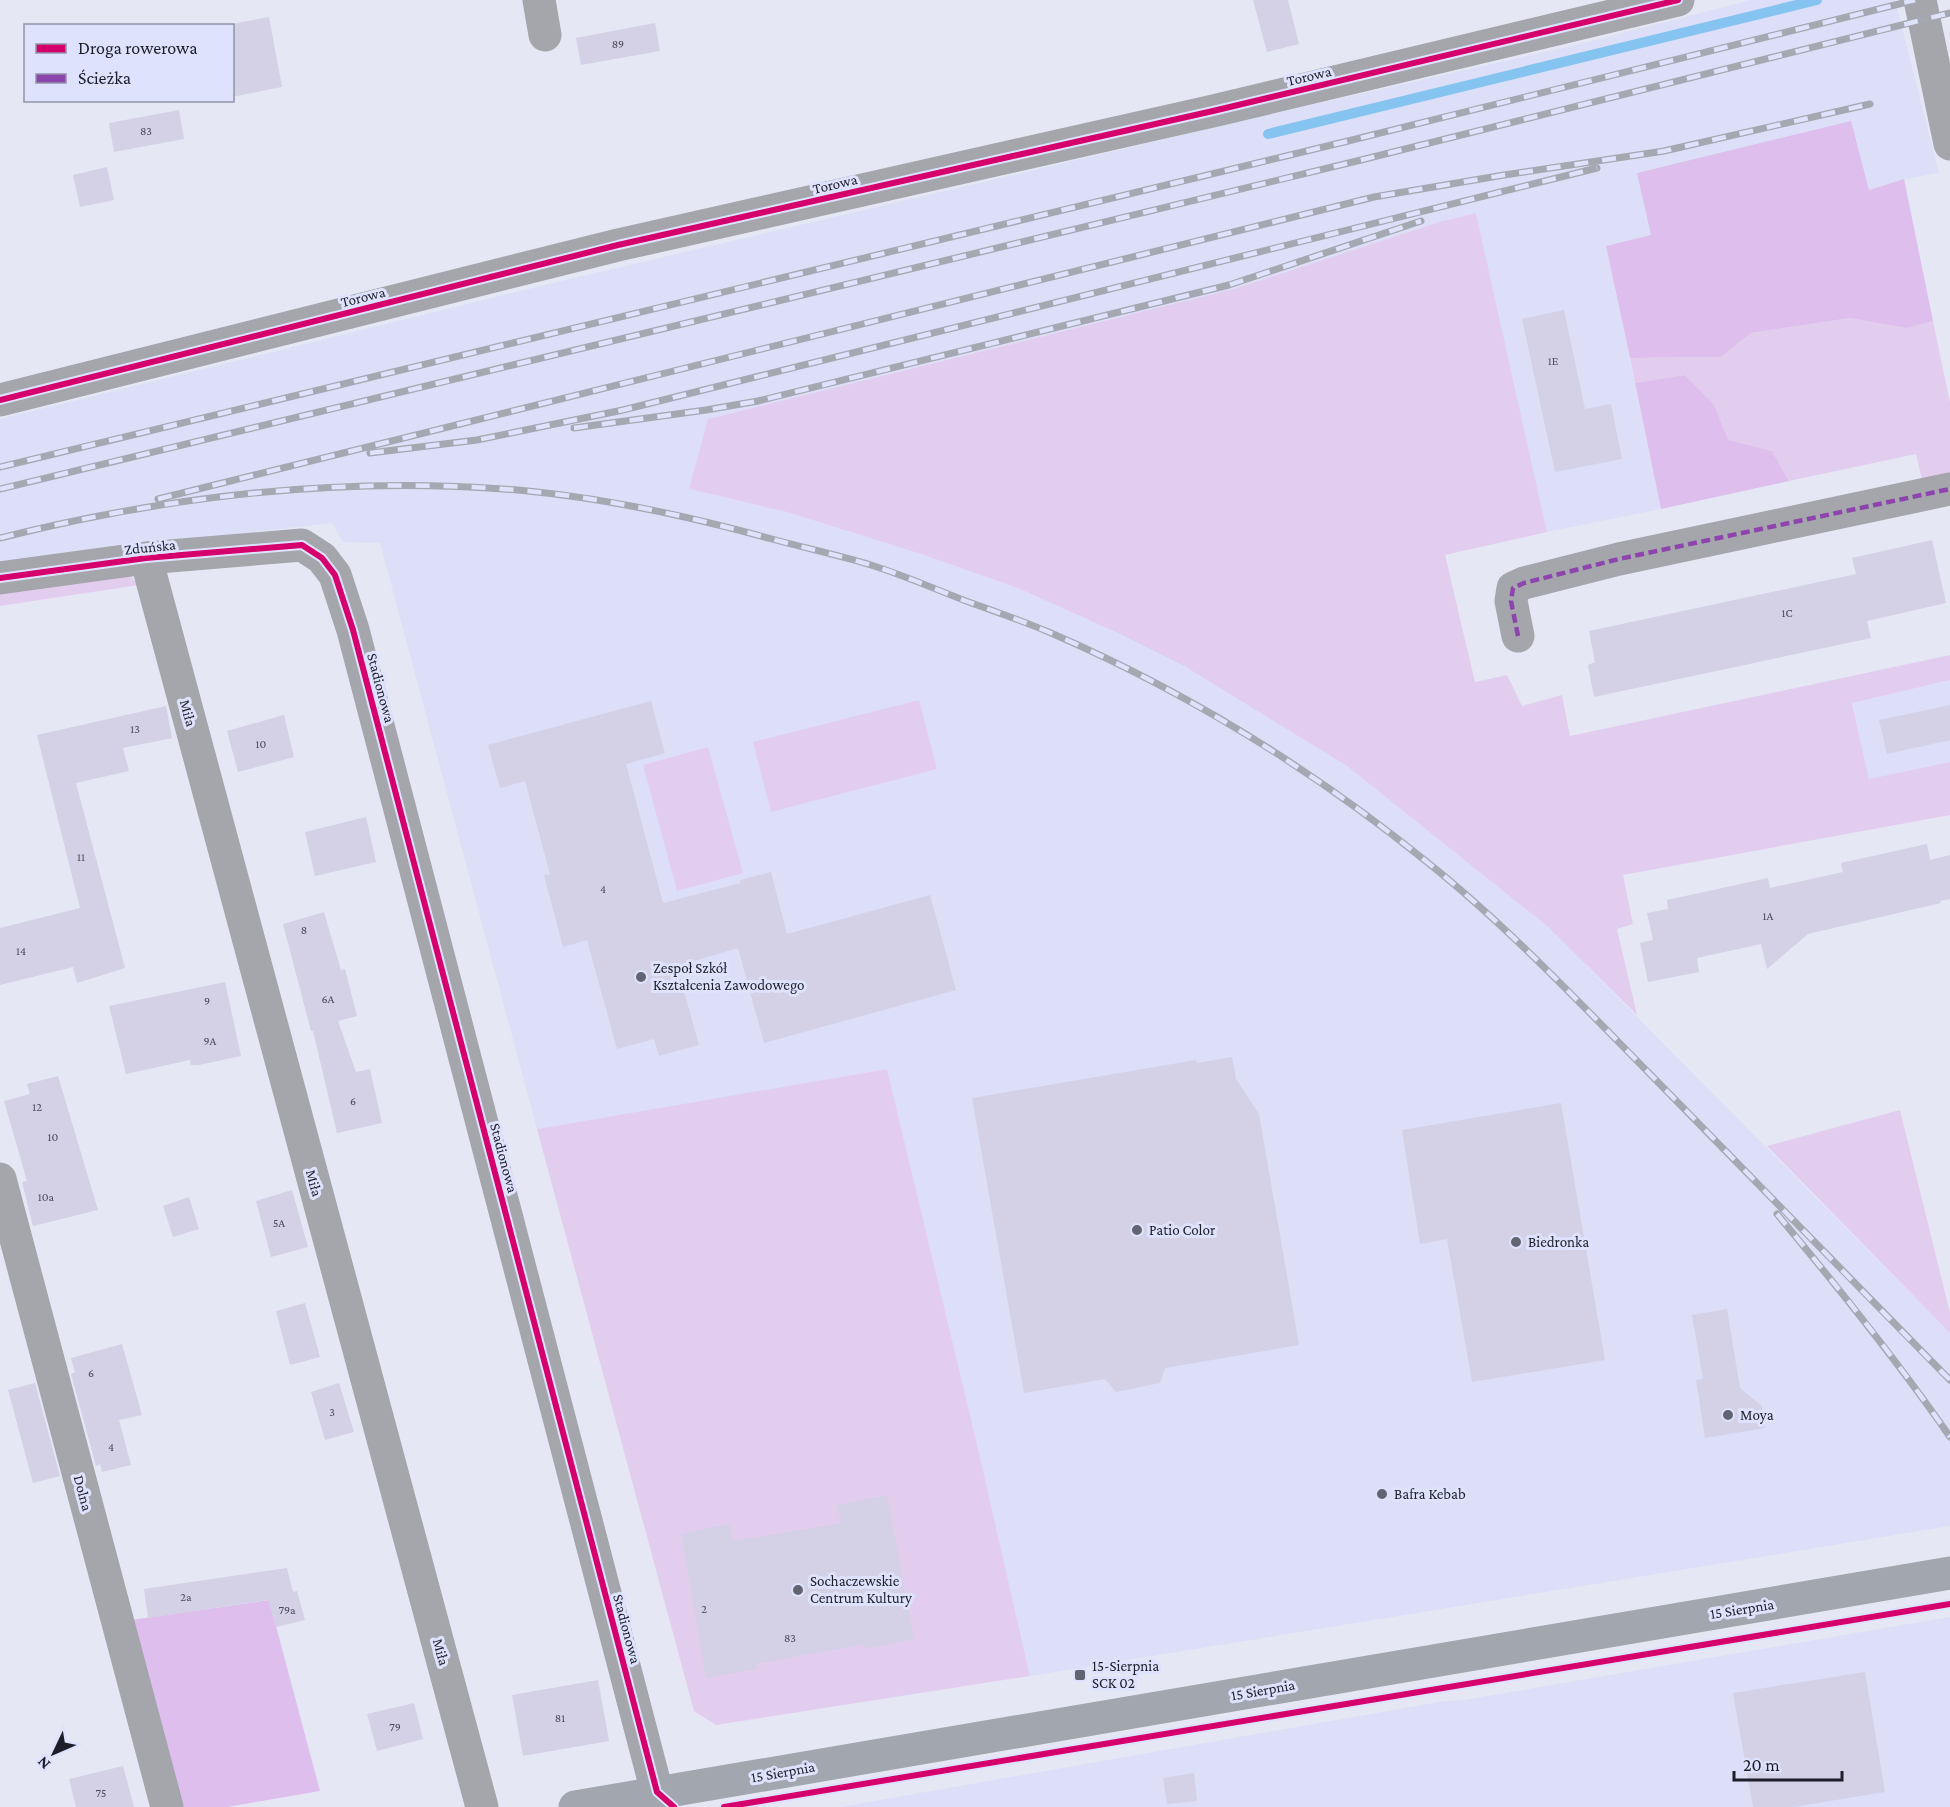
<svg xmlns="http://www.w3.org/2000/svg" width="1950" height="1807" font-family="'Crimson Pro',serif">
  <style>
    .built { fill: #dcdff7 }
    .green { fill: #e3cdef }
    .forest { fill: #debeec }
    .lines { fill: none; stroke-linecap: round; stroke-linejoin: round }
    .stream { stroke: #85c4f0; stroke-width: 10 }
    .building { fill: #d4d0e6 }
    .minor { stroke: #a4a6ac; stroke-width: 33 }
    .secondary { stroke: #a2a6ae; stroke-width: 33 }
    .rail-casing { stroke: #a5a7b1; stroke-width: 7 }
    .rail { stroke: #dee2fc; stroke-width: 4.5; stroke-dasharray: 14; stroke-linecap: butt }
    .quiet { stroke: #8e44ad; stroke-width: 4.5; stroke-dasharray: 9 4.5; stroke-linecap: butt }
    .cycleway-casing { stroke: #dee2fc; stroke-width: 10 }
    .cycleway { stroke: #d6006c; stroke-width: 6 }
    .poi-dot { fill: #636471; stroke: #dee2fc; stroke-width: 2 }
    .labels { text-anchor: middle; dominant-baseline: central; stroke-width: 6; stroke-linejoin: round; paint-order: stroke }
    .number-label { font-size: 12px; fill: #4b4a59 }
    .street-label { font-size: 15px; fill: #1d1e2a; stroke: #dee2fc }
    .poi-label { font-size: 15px; fill: #1d1e2a; stroke: #dee2fc; text-anchor: start }
  </style>
  <rect width="100%" height="100%" fill="#e5e7f5"/>
  <path class="built" d="M 1751,0 L 1895,0 L 1939,173 L 1904,179 L 1869,190 L 1850,121 L 1651,235 L 1606,246 L 1661,509 L 1547,532 L 1476,213 L 1439,222 L 1234,289 L 690,489 L 787,512 L 921,554 L 1020,589 L 1118,633 L 1186,666 L 1347,766 L 1547,926 L 1950,1333 L 1950,1526 L 1030,1676 L 977,1444 L 887,1069 L 537,1129 L 380,543 L 343,542 L 332,523 L 44,556 L 0,563 L 0,419 L 549,284 L 1255,118 L 1580,44 Z
    M 1950,680 L 1950,762 L 1869,779 L 1852,702 Z
    M 1950,1617 L 1950,1807 L 840,1807 L 1445,1701 L 1464,1700 Z"/>
  <path class="green" d="M 1476,213 L 1547,532 L 1445,555 L 1475,682 L 1507,675 L 1522,706 L 1562,695 L 1570,736 L 1950,655 L 1950,680 L 1852,703 L 1869,779 L 1950,762 L 1950,815 L 1623,875 L 1633,924 L 1617,929 L 1637,1015 L 1547,926 L 1347,766 L 1186,667 L 1118,633 L 1020,589 L 921,554 L 787,512 L 689,489 L 708,419 L 1234,289 L 1439,222 Z
    M 1850,318 L 1907,327 L 1933,321 L 1950,403 L 1950,473 L 1922,479 L 1916,454 L 1789,481 L 1772,451 L 1728,441 L 1714,406 L 1685,375 L 1635,383 L 1630,358 L 1721,357 L 1751,333 Z
    M 129,575 L 139,585 L 0,606 L 0,592 Z
    M 919,700 L 937,769 L 771,812 L 753,742 Z
    M 708,747 L 743,873 L 677,891 L 643,765 Z
    M 887,1069 L 977,1444 L 1030,1676 L 716,1725 L 694,1711 L 537,1129 Z
    M 1900,1110 L 1950,1313 L 1950,1333 L 1767,1146 Z"/>
  <path class="forest" d="M 1851,121 L 1869,190 L 1904,179 L 1933,321 L 1907,328 L 1850,318 L 1751,333 L 1721,357 L 1630,358 L 1606,246 L 1651,235 L 1637,173 Z
    M 1685,375 L 1714,405 L 1728,440 L 1772,451 L 1789,481 L 1661,509 L 1635,383 Z
    M 269,1600 L 320,1791 L 227,1807 L 183,1807 L 131,1620 Z"/>
  <g class="lines">
    <path class="stream" d="M 1268,134 L 1817,0"/>
  </g>
  <path class="building" d="M 1253,0 L 1288,0 L 1299,44 L 1267,52 Z
    M 269,17 L 282,87 L 232,97 L 232,24 Z
    M 655,23 L 660,51 L 581,65 L 576,38 Z
    M 179,110 L 184,139 L 114,152 L 109,123 Z
    M 107,167 L 114,200 L 80,207 L 73,175 Z
    M 1564,310 L 1585,409 L 1611,404 L 1622,459 L 1555,472 L 1522,319 Z
    M 1932,540 L 1946,603 L 1867,621 L 1871,638 L 1594,697 L 1588,665 L 1595,662 L 1589,631 L 1856,574 L 1852,558 Z
    M 651,701 L 665,753 L 626,764 L 663,903 L 741,883 L 740,880 L 771,872 L 787,934 L 930,895 L 956,990 L 764,1043 L 738,948 L 677,966 L 699,1045 L 659,1056 L 654,1039 L 617,1049 L 587,940 L 563,947 L 544,875 L 550,874 L 525,781 L 500,788 L 488,745 Z
    M 1950,705 L 1950,740 L 1887,754 L 1879,720 Z
    M 166,706 L 172,738 L 123,748 L 129,771 L 76,783 L 125,968 L 77,983 L 73,967 L 0,985 L 0,928 L 80,908 L 37,735 Z
    M 284,715 L 294,757 L 238,772 L 227,731 Z
    M 366,817 L 376,862 L 315,876 L 305,832 Z
    M 1927,844 L 1930,860 L 1950,855 L 1950,899 L 1940,901 L 1941,903 L 1808,934 L 1767,969 L 1761,944 L 1697,958 L 1699,972 L 1648,982 L 1640,943 L 1653,940 L 1647,913 L 1668,909 L 1667,900 L 1768,878 L 1770,888 L 1843,872 L 1841,863 Z
    M 324,912 L 341,970 L 345,969 L 357,1016 L 338,1021 L 356,1072 L 370,1069 L 382,1123 L 337,1133 L 313,1031 L 311,1031 L 283,924 Z
    M 225,982 L 241,1056 L 199,1065 L 191,1065 L 190,1060 L 126,1074 L 109,1006 Z
    M 1232,1057 L 1236,1079 L 1259,1114 L 1299,1345 L 1165,1368 L 1160,1383 L 1116,1392 L 1105,1379 L 1024,1393 L 972,1098 L 1196,1060 L 1197,1063 Z
    M 58,1076 L 98,1210 L 33,1226 L 22,1182 L 27,1181 L 4,1101 L 30,1094 L 27,1084 Z
    M 1561,1103 L 1605,1360 L 1472,1382 L 1447,1239 L 1420,1244 L 1402,1130 Z
    M 292,1190 L 308,1247 L 271,1257 L 256,1201 Z
    M 189,1197 L 199,1229 L 173,1237 L 163,1206 Z
    M 305,1303 L 320,1357 L 290,1365 L 276,1311 Z
    M 1727,1309 L 1740,1388 L 1762,1406 L 1765,1428 L 1705,1438 L 1696,1380 L 1703,1379 L 1692,1315 Z
    M 122,1344 L 142,1415 L 119,1420 L 131,1465 L 102,1472 L 100,1464 L 96,1466 L 71,1374 L 75,1372 L 71,1358 Z
    M 35,1383 L 60,1476 L 33,1483 L 8,1390 Z
    M 339,1383 L 354,1432 L 325,1440 L 311,1392 Z
    M 887,1495 L 914,1639 L 865,1649 L 864,1644 L 756,1664 L 757,1669 L 706,1678 L 681,1534 L 729,1524 L 733,1541 L 841,1523 L 837,1505 Z
    M 287,1568 L 293,1592 L 297,1591 L 305,1620 L 276,1627 L 268,1600 L 148,1618 L 144,1589 Z
    M 1865,1672 L 1885,1792 L 1793,1807 L 1753,1807 L 1733,1693 Z
    M 598,1680 L 609,1741 L 523,1756 L 512,1695 Z
    M 414,1703 L 423,1739 L 377,1751 L 367,1714 Z
    M 123,1766 L 134,1807 L 76,1807 L 69,1779 Z
    M 1194,1773 L 1197,1801 L 1167,1804 L 1163,1778 Z"/>
  <g class="lines">
    <path class="minor" d="M 539,0 L 545,35
      M 1920,0 L 1950,144
      M 0,400 L 618,245 L 1213,111 L 1678,0
      M 146,558 L 482,1807
      M 0,578 L 146,558 L 302,545 L 322,558 L 335,575 L 353,630 L 657,1792
      M 1518,636 L 1511,601 L 1513,588 L 1524,583 L 1619,559 L 1950,489
      M 0,1179 L 167,1807"/>
    <path class="secondary" d="M 575,1807 L 1950,1573"/>
    <g class="rail-casing">
      <path id="rail" d="M 574,428 L 706,410 L 758,401 L 1229,285 L 1421,221
        M 370,453 L 477,440 L 623,410 L 1597,168
        M 0,467 L 1348,141 L 1915,0
        M 0,489 L 1361,160 L 1950,13
        M 158,499 L 1374,197 L 1504,175 L 1664,151 L 1870,104
        M 0,538 C 171,495 351,475 528,491 C 610,499 692,517 772,539 C 805,548 838,555 871,565 C 903,575 935,589 966,601 C 994,611 1023,621 1051,633 C 1185,691 1313,770 1427,862 C 1507,926 1577,1000 1649,1073 C 1750,1175 1849,1278 1950,1380
        M 1777,1214 C 1837,1286 1897,1360 1950,1437"/>
    </g>
    <use href="#rail" class="rail"/>
    <path class="quiet" d="M 1518,636 L 1511,601 L 1513,588 L 1524,583 L 1619,559 L 1950,489"/>
    <g class="cycleway-casing">
      <path id="cycleway" d="M 0,400 L 618,245 L 1213,111 L 1678,0
        M 0,578 L 146,558 L 302,545 L 322,558 L 335,575 L 353,630 L 657,1792 L 674,1807
        M 724,1807 L 1950,1604"/>
    </g>
    <use href="#cycleway" class="cycleway"/>
  </g>
  <g class="poi-dot">
    <circle cx="641" cy="977" r="6"/>
    <circle cx="1137" cy="1230" r="6"/>
    <circle cx="1516" cy="1242" r="6"/>
    <circle cx="1728" cy="1415" r="6"/>
    <circle cx="1382" cy="1494" r="6"/>
    <circle cx="798" cy="1590" r="6"/>
    <rect x="1074" y="1669" width="12" height="12" rx="3"/>
  </g>
  <g class="labels">
    <g class="number-label">
      <text x="618" y="44">89</text>
      <text x="146" y="131">83</text>
      <text x="1553" y="361">1E</text>
      <text x="1787" y="613">1C</text>
      <text x="135" y="729">13</text>
      <text x="261" y="744">10</text>
      <text x="81" y="857">11</text>
      <text x="603" y="889">4</text>
      <text x="1768" y="916">1A</text>
      <text x="304" y="930">8</text>
      <text x="21" y="951">14</text>
      <text x="328" y="999">6A</text>
      <text x="207" y="1001">9</text>
      <text x="210" y="1041">9A</text>
      <text x="353" y="1101">6</text>
      <text x="37" y="1107">12</text>
      <text x="53" y="1137">10</text>
      <text x="46" y="1197">10a</text>
      <text x="279" y="1223">5A</text>
      <text x="91" y="1373">6</text>
      <text x="332" y="1412">3</text>
      <text x="111" y="1447">4</text>
      <text x="186" y="1597">2a</text>
      <text x="704" y="1609">2</text>
      <text x="287" y="1610">79a</text>
      <text x="790" y="1638">83</text>
      <text x="560" y="1718">81</text>
      <text x="395" y="1727">79</text>
      <text x="101" y="1793">75</text>
    </g>
    <g class="street-label">
      <text transform="translate(1309 76) rotate(-13)">Torowa</text>
      <text transform="translate(835 184) rotate(-13)">Torowa</text>
      <text transform="translate(363 297) rotate(-14)">Torowa</text>
      <text transform="translate(150 547) rotate(-6)">Zduńska</text>
      <text transform="translate(381 688) rotate(75)">Stadionowa</text>
      <text transform="translate(188 713) rotate(75)">Miła</text>
      <text transform="translate(504 1158) rotate(75)">Stadionowa</text>
      <text transform="translate(314 1183) rotate(75)">Miła</text>
      <text transform="translate(83 1493) rotate(75)">Dolna</text>
      <text transform="translate(1742 1609) rotate(-9)">15 Sierpnia</text>
      <text transform="translate(627 1629) rotate(75)">Stadionowa</text>
      <text transform="translate(441 1652) rotate(75)">Miła</text>
      <text transform="translate(1263 1690) rotate(-10)">15 Sierpnia</text>
      <text transform="translate(783 1772) rotate(-10)">15 Sierpnia</text>
    </g>
    <g class="poi-label">
      <text x="653" y="968">Zespoł Szkół<tspan x="653" dy="17">Kształcenia Zawodowego</tspan></text>
      <text x="1149" y="1230">Patio Color</text>
      <text x="1528" y="1242">Biedronka</text>
      <text x="1740" y="1415">Moya</text>
      <text x="1394" y="1494">Bafra Kebab</text>
      <text x="810" y="1581">Sochaczewskie<tspan x="810" dy="17">Centrum Kultury</tspan></text>
      <text x="1092" y="1666">15-Sierpnia<tspan x="1092" dy="17">SCK 02</tspan></text>
    </g>
  </g>
  <rect x="24" y="24" width="210" height="78" fill="#dee2fc" stroke="#9194a8" stroke-width="1.5"/>
  <rect x="36" y="44" width="30" height="9" fill="#d6006c" stroke="#9194a8" stroke-width="1.5"/>
  <text x="78" y="54" font-size="18" fill="#1d1e2a">Droga rowerowa</text>
  <rect x="36" y="74" width="30" height="9" fill="#8e44ad" stroke="#9194a8" stroke-width="1.5"/>
  <text x="78" y="84" font-size="18" fill="#1d1e2a">Ścieżka</text>
  <g transform="translate(54 1753) rotate(226)" stroke="#dee2fc" stroke-width="4.5" paint-order="stroke">
  <path d="M0-4.5L10 22L0 15L-10 22Z" fill="#1d1e2a"/>
  <text y="-9" font-size="16" font-weight="bold" text-anchor="middle" fill="#1d1e2a">N</text>
  </g>
  <path d="M1734 1771v9h108v-9" fill="none" stroke="#1d1e2a" stroke-width="3"/>
  <text x="1743" y="1771" font-size="18" fill="#1d1e2a" stroke="#dee2fc" stroke-width="4.5" paint-order="stroke">20 m</text>
</svg>
